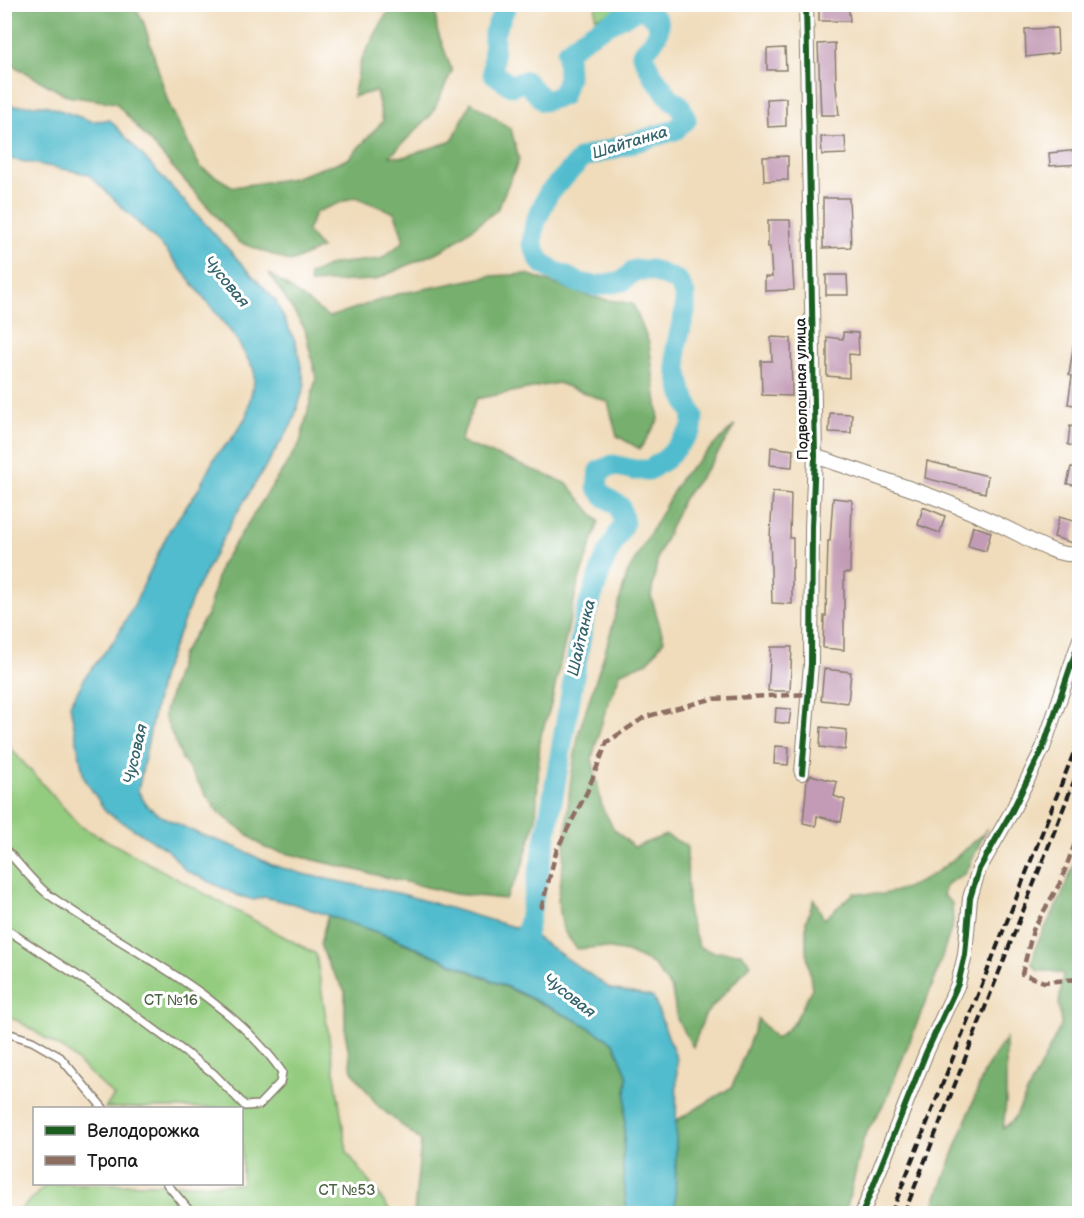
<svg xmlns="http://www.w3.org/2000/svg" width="1084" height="1218" font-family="'Balsamiq Sans',sans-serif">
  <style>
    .green { fill: #94cc7f; stroke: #58744e; stroke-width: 1.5 }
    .forest { fill: #77b06e; stroke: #4a6645; stroke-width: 1.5 }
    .water { fill: #51bccd; stroke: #366c74; stroke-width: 1.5 }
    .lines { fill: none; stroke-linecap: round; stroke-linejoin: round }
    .river { stroke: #51bccd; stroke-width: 21 }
    .building { fill: #c39bb6 }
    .lane-casing { stroke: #867c6c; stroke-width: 10 }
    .street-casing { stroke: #867c6c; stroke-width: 16 }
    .lane { stroke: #fff; stroke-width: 7 }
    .street { stroke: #fff; stroke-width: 14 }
    .rail { stroke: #1c1c1c; stroke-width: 4; stroke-dasharray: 9 4.5; stroke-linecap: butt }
    .quiet { stroke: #8d6e63; stroke-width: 4.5; stroke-dasharray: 9 4.5; stroke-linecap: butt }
    .cycleway-casing { stroke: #fff; stroke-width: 10 }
    .cycleway { stroke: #1b5e20; stroke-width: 6 }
    .labels { text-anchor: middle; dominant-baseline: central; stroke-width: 6; stroke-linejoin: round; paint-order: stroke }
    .street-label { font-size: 15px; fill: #1c1c1c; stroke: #fff }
    .park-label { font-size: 15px; fill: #4c6244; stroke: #fff }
    .water-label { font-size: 16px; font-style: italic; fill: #34646c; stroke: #fff }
  </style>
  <rect width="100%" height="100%" fill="#fff"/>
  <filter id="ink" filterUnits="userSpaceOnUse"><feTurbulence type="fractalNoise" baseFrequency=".0167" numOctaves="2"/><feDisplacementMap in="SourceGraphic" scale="12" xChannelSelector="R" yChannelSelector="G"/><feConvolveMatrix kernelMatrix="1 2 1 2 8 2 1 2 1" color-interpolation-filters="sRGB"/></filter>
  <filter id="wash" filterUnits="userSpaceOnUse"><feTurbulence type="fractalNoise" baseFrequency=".008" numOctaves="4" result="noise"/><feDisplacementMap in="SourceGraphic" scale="24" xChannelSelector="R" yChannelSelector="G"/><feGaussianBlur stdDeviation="1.35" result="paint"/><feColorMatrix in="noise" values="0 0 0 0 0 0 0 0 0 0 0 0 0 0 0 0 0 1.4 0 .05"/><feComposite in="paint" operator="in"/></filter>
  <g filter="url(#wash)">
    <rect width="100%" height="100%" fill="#f0dcbb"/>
    <path class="green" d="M 596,4 L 624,4 L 624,5 L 617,11 L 595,18 Z
      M 4,741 L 80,826 L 316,954 L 347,1152 L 392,1213 L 17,1213 L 47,1184 L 242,1184 L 242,1108 L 105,1108 L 114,1096 L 67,1052 L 20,1022 L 5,1015 Z"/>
    <path class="forest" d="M 4,5 L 134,5 L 144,23 L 168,102 L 200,167 L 233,187 L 293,178 L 348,159 L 383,121 L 376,91 L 353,97 L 361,60 L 386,15 L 398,5 L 435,5 L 437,30 L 452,71 L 432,114 L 390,156 L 403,157 L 452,141 L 471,102 L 511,129 L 519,160 L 497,210 L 446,248 L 375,280 L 310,283 L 309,275 L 332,264 L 381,259 L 404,241 L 395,213 L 355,197 L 316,212 L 307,231 L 321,248 L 291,262 L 239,242 L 116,103 L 67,96 L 5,61 Z
      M 269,273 L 329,317 L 398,294 L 490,276 L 527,274 L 591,297 L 633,304 L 649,343 L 659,419 L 640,449 L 617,436 L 608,402 L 558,383 L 476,399 L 460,442 L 504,458 L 568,484 L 599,522 L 578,583 L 551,705 L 540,738 L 536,819 L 521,870 L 505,899 L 455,894 L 265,848 L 218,812 L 182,759 L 164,715 L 182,654 L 207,615 L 220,566 L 300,443 L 316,378 L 305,329 Z
      M 735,425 L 715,458 L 682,501 L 658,556 L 651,596 L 664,640 L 648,662 L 621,672 L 605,712 L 592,758 L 602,807 L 614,829 L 634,847 L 666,835 L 687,846 L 688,914 L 699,947 L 713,952 L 741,953 L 751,964 L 705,1015 L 693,1047 L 677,1019 L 672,990 L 653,964 L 627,952 L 600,947 L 577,949 L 563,930 L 558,900 L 563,865 L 570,785 L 579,731 L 605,652 L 627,574 L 682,476 Z
      M 987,828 L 966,873 L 947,884 L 943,895 L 952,903 L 953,923 L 934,981 L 886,1100 L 864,1137 L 847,1207 L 843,1213 L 675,1213 L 676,1121 L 732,1087 L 758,1019 L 776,1039 L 794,1023 L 812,988 L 806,949 L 806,921 L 814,899 L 824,919 L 854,893 C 863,893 873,895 882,894 C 925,888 953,860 984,833 Z
      M 1079,852 L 1079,1213 L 931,1213 L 985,1070 L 1006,1038 L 1006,1102 L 1003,1129 L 1014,1119 L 1061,1025 L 1059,1004 L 1063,974 L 1051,971 L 1038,971 L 1032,963 L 1037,943 L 1060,899 Z
      M 328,915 L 390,937 L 504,986 L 582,1023 L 614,1043 L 627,1074 L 623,1165 L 627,1213 L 414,1213 L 421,1141 L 378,1106 L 352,1071 L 345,1032 L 345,991 L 329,966 L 320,944 Z"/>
    <path class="water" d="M 45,105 L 91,121 L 110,120 L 275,300 L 296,343 L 305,385 L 292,424 L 235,516 L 195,592 L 161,678 L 138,791 L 147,806 L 163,817 L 197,833 L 238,848 L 272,865 L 307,875 L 402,894 L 527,931 L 611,989 L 653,997 L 677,1060 L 675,1213 L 627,1213 L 623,1165 L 627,1074 L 614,1043 L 582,1023 L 512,989 L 392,937 L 294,904 L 264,897 L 254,900 L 239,896 L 185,870 L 169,851 L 106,812 L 84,778 L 70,705 L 86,676 L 115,639 L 134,605 L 169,531 L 198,490 L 216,455 L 231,440 L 246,417 L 254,382 L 254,370 L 235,337 L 165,249 L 88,174 L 5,158 L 5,106 Z"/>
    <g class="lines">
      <path class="river" d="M 507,4 L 494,33 L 493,73 L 511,86 L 525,81 L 544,101 L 562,96 L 568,77 L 567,52 C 588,33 615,20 640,9 C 670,21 659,36 642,54 L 653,76 L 671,99 L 680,105 L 686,120 L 675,130 L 582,158 L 548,194 L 535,223 L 532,243 L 540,261 L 552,270 L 580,283 L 596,286 L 623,281 L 635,270 L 651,270 L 678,281 L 685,295 L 685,311 L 676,347 L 677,369 L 682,392 L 693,415 L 692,429 L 667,458 L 649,470 L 634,470 L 613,465 L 599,471 L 597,487 L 605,497 L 620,506 L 624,523 L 605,559 L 584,619 L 546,836 L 521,959"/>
    </g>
    <g id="blocks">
      <path class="building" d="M 819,4 L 848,4 L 850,21 L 819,21 Z
        M 1057,28 L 1058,53 L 1026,57 L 1025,29 Z
        M 835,43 L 836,85 L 839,115 L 821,115 L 818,44 Z
        M 785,48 L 786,70 L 767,70 L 767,49 Z
        M 786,98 L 786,126 L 768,127 L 767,99 Z
        M 821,137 L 845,137 L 846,154 L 822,155 Z
        M 1080,150 L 1080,164 L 1050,166 L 1049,153 Z
        M 788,156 L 788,180 L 764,181 L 763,157 Z
        M 823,198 L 849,198 L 851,247 L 823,248 Z
        M 768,220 L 790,220 L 794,290 L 765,291 L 765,277 L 772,277 L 770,247 L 768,247 Z
        M 826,275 L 847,275 L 848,295 L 826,295 Z
        M 843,332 L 858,333 L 859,355 L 849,354 L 849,378 L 827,376 L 827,337 L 843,339 Z
        M 771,337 L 791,338 L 792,396 L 762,395 L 761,361 L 772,361 Z
        M 1074,342 L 1080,342 L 1080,406 L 1068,404 L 1072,376 L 1069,375 Z
        M 830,413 L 852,414 L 851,433 L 829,432 Z
        M 1070,426 L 1080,428 L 1080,447 L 1068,445 Z
        M 771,447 L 793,450 L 792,467 L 770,465 Z
        M 927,461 L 988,476 L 985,493 L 925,478 Z
        M 1071,467 L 1080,468 L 1080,486 L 1067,484 Z
        M 773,492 L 791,494 L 790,538 L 793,538 L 793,568 L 792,568 L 792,604 L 772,603 L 770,536 Z
        M 833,498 L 852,500 L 850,573 L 844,573 L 844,650 L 823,648 L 824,616 L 826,616 L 828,541 L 830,541 Z
        M 923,507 L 945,516 L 940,533 L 918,525 Z
        M 1059,517 L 1077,522 L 1072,543 L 1054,537 Z
        M 973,526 L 991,532 L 986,551 L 968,546 Z
        M 771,647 L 792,647 L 790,691 L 768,691 Z
        M 824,669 L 851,672 L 848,703 L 821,700 Z
        M 776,708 L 791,709 L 789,724 L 775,722 Z
        M 821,727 L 847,730 L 845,750 L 820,747 Z
        M 775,746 L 789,747 L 788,765 L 774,764 Z
        M 811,775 L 837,782 L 834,796 L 845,800 L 841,822 L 817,816 L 816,826 L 803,823 L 807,780 Z"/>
    </g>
  </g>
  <g filter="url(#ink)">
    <use href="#blocks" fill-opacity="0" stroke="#867c6c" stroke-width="1.5"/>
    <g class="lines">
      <g class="lane-casing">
        <path id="lane" d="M 4,848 C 19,863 33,883 49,895 C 126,950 227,993 282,1072 L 280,1083 L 259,1105 L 245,1106 L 213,1073 L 112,998 L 4,928
          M 4,1032 L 32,1041 L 60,1057 L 103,1108
          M 167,1184 L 192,1214"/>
      </g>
      <g class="street-casing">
        <path id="street" d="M 815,456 C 884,480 955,501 1020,535 C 1035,543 1063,559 1080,553
          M 802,773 L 811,664 L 812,527 L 815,456 L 806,4
          M 862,1214 L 926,1053 L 958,984 L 965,955 L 970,898 L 979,869 L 1012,811 L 1043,748 L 1080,639"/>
      </g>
      <use href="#lane" class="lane"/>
      <use href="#street" class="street"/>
      <path class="rail" d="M 891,1214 L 1080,737
        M 904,1214 L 1080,766"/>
      <path class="quiet" d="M 1080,830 L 1060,883 L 1033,930 L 1022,974 L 1044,982 L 1080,979
        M 541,909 L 557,849 L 587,792 L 607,742 L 645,717 L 711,699 L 809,694"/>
      <g class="cycleway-casing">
        <path id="cycleway" d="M 802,773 L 811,664 L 812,527 L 815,456 L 806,4
          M 862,1214 L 926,1053 L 958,984 L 965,955 L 970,898 L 979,869 L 1012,811 L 1043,748 L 1080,639"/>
      </g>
      <use href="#cycleway" class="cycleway"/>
    </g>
  </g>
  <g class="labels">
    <g class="street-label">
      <text transform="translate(802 389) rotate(-91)">Подволошная улица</text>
    </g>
    <g class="park-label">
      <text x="171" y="1000">СТ №16</text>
      <text x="347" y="1190">СТ №53</text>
    </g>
    <g class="water-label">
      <text transform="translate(630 143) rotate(-17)">Шайтанка</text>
      <text transform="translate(226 282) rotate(50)">Чусовая</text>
      <text transform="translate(582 638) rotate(-77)">Шайтанка</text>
      <text transform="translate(136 754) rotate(-77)">Чусовая</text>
      <text transform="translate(569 996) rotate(38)">Чусовая</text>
    </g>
  </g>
  <rect width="1084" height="1218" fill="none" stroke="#fff" stroke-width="24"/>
  <rect x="33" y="1107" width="210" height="78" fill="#ffffff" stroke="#a4a4a4" stroke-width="1.5"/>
  <rect x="45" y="1126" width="30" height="9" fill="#1b5e20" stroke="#a4a4a4" stroke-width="1.5"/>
  <text x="87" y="1137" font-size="18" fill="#1c1c1c">Велодорожка</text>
  <rect x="45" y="1156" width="30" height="9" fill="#8d6e63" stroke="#a4a4a4" stroke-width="1.5"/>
  <text x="87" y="1167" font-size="18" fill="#1c1c1c">Тропа</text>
</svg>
